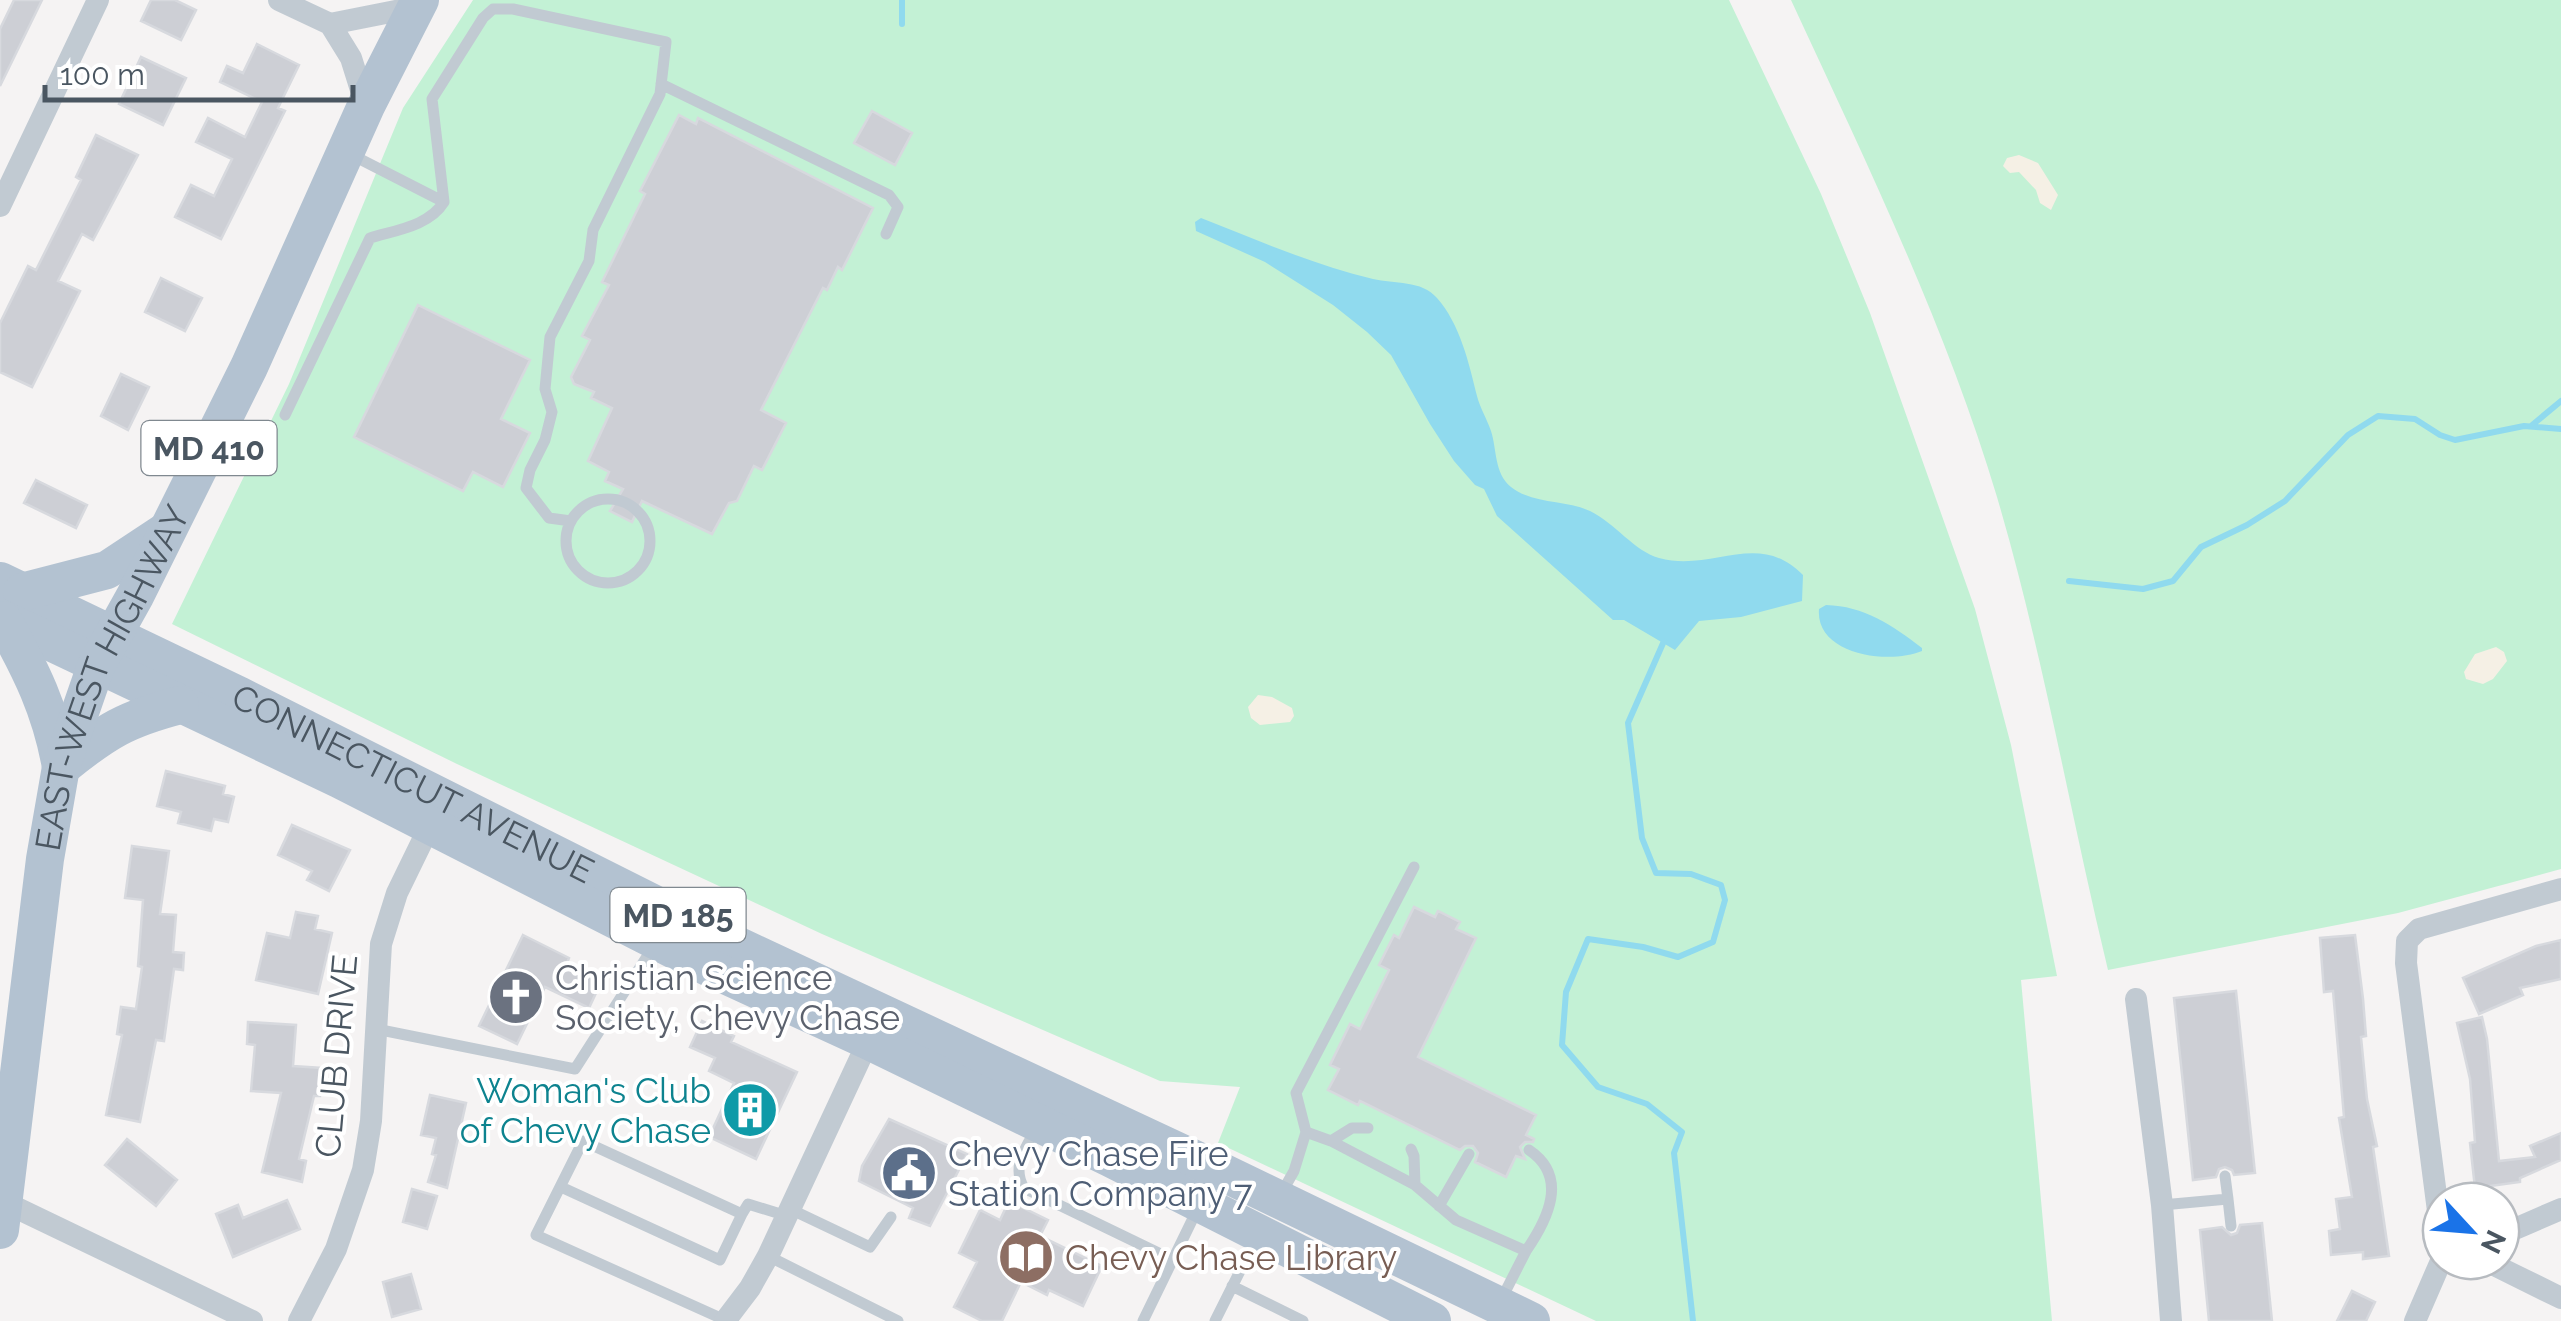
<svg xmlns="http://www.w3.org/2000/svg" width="2561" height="1321" font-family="Raleway,sans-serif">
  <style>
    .green { fill: #c3f1d5 }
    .sand { fill: #f5f0e5 }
    .water { fill: #90daee }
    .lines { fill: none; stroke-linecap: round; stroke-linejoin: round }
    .stream { stroke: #90daee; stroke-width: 6 }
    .building { fill: #cdcfd5; stroke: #d7d9de; stroke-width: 2.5 }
    .service { stroke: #c1cad2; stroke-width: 11 }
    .minor { stroke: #c1cad2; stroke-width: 22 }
    .primary { stroke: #b3c2d1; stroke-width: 38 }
    .labels { text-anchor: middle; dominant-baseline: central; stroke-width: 8; stroke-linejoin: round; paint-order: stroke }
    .shield { fill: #fff; stroke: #808990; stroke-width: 2.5 }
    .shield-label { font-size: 32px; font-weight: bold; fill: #4a5661 }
    .street-label { font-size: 35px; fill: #4a5661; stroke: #fff }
    .worship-label { font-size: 35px; fill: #5b616d; stroke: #fff; text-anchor: start }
    .culture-label { font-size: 35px; fill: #0d838f; stroke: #fff; text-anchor: end }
    .service-label { font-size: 35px; fill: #4e5e75; stroke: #fff; text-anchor: start }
    .education-label { font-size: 35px; fill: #785e54; stroke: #fff; text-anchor: start }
  </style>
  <rect width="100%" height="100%" fill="#f5f3f3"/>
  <path class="green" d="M 473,0 L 1729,0 L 1821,194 L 1870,313 L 1975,609 L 2011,745 L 2057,976 L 2021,980 L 2052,1321 L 1596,1321 L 1218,1143 L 1240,1087 L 1160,1081 L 822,934 L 457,764 L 172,624 L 289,384 L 403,108 Z
    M 1791,0 L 2561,0 L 2561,869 L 2398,913 L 2108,970 C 2070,813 2043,653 1997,497 C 1946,326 1866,162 1791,0 Z"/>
  <path class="sand" d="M 2019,155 L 2038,163 L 2058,195 L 2051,210 L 2040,203 L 2036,190 L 2019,172 L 2010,173 L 2003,166 L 2007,158 Z
    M 2496,647 L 2504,652 L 2507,661 L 2493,679 L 2483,684 L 2466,679 L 2464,672 L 2475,654 Z
    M 1258,695 L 1272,697 L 1292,708 L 1294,716 L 1290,722 L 1260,725 L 1251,718 L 1248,707 Z"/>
  <path class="water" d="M 1201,218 C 1257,240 1314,265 1373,279 C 1394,284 1422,280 1437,298 C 1460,324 1469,363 1477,396 C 1480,408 1487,419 1491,431 C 1497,449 1494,473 1511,487 C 1532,504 1566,500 1590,511 C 1615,523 1634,551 1659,558 C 1712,573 1758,529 1803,575 L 1802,601 L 1741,617 L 1699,621 L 1675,650 L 1624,620 L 1613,620 L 1497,516 L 1484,489 L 1475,485 L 1454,461 L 1430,424 L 1391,355 L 1367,332 L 1333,305 L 1265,262 L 1196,231 L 1195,222 Z
    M 1826,605 C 1864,606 1892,625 1922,648 L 1922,651 C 1889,665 1815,655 1819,609 Z"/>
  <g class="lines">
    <path class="stream" d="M 902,24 L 902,0
      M 2531,426 L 2561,401
      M 2069,581 L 2143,589 L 2173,581 L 2201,547 L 2247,525 L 2285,501 L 2348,435 L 2378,416 L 2415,419 L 2440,435 L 2455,440 L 2524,426 L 2561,429
      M 1664,641 L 1628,723 L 1642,838 L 1656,873 L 1691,874 L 1721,885 L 1725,900 L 1713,942 L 1678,957 L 1643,947 L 1588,939 L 1566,992 L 1562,1045 L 1598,1087 L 1647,1104 L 1682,1132 L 1674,1153 L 1693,1321"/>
  </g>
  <path class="building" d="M 14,0 L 42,0 L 0,86 L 0,29 Z
    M 151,0 L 175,0 L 196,10 L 181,40 L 141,21 Z
    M 257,44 L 299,65 L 278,108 L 285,111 L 221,239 L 175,217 L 191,185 L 214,196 L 232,159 L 196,142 L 208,118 L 245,137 L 262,102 L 220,82 L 227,66 L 243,73 Z
    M 141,57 L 186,78 L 163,125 L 119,104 Z
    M 872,111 L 912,133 L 895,165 L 854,143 Z
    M 679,115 L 696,124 L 698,118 L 873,208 L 842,270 L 838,267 L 827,290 L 823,288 L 761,410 L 786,423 L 762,470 L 754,466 L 737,501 L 729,503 L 712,534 L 642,501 L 632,522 L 610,511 L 623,489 L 605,481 L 609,472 L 588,461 L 612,408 L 591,398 L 594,392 L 574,384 L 571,377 L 590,340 L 582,336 L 609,285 L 602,282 L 645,194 L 640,191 Z
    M 96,135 L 138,155 L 93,240 L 82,234 L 58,281 L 80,291 L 32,387 L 0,372 L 0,323 L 28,266 L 36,270 L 81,180 L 76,177 Z
    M 161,278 L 202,298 L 185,331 L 145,312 Z
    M 418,305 L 530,360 L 501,419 L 530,433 L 503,487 L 473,472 L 463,491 L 354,437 Z
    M 121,374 L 149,387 L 128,430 L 101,416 Z
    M 36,480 L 87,505 L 76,528 L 24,503 Z
    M 166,771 L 225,786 L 223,794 L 234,797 L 228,822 L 214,819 L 211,831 L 178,823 L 181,812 L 157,806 Z
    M 292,825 L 350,850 L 329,891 L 307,880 L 312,871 L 278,855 Z
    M 132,846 L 169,851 L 160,914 L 176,915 L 173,952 L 184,953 L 183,970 L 174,969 L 164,1041 L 156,1040 L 140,1122 L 106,1115 L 122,1035 L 117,1034 L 121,1007 L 136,1009 L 142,967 L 138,966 L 143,900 L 125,898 Z
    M 1414,907 L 1435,917 L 1438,911 L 1460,922 L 1456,929 L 1476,938 L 1418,1057 L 1536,1115 L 1526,1135 L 1534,1139 L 1533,1142 L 1525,1142 L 1520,1147 L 1525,1159 L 1516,1156 L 1506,1177 L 1475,1162 L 1478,1153 L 1473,1146 L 1465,1146 L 1460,1150 L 1360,1101 L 1358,1105 L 1328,1090 L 1339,1069 L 1330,1065 L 1350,1024 L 1360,1029 L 1389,970 L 1379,965 L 1394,935 L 1399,938 Z
    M 296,912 L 318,916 L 315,929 L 332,933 L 318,994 L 256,980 L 267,933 L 290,938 Z
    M 523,935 L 569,958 L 567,963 L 602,980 L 589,1008 L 545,987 L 517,1044 L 479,1026 Z
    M 2355,935 L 2363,999 L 2366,1036 L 2361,1037 L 2367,1099 L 2377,1146 L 2373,1147 L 2389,1256 L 2363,1259 L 2363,1252 L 2331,1255 L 2329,1231 L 2340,1229 L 2336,1199 L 2352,1197 L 2339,1118 L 2344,1117 L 2333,991 L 2324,992 L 2320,938 Z
    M 2561,940 L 2561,979 L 2520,988 L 2523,995 L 2479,1014 L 2463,978 L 2536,946 Z
    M 2236,991 L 2255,1173 L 2234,1175 L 2232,1170 L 2225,1167 L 2219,1169 L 2216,1177 L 2193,1180 L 2174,998 Z
    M 2482,1017 L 2487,1039 L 2499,1161 L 2535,1157 L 2530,1146 L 2561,1133 L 2561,1160 L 2520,1178 L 2520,1182 L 2475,1188 L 2470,1143 L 2475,1142 L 2470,1079 L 2457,1023 Z
    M 702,1021 L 734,1036 L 731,1042 L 797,1072 L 756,1159 L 709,1137 L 734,1083 L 709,1071 L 715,1058 L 690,1047 Z
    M 248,1022 L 296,1025 L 293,1066 L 322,1068 L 320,1096 L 314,1096 L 299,1159 L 306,1161 L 302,1182 L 262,1172 L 281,1093 L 251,1091 L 255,1045 L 247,1044 Z
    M 430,1095 L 466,1103 L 447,1188 L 428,1182 L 436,1155 L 432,1154 L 436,1138 L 421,1135 Z
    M 889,1119 L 967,1154 L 930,1226 L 909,1218 L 913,1208 L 859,1181 L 862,1166 Z
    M 127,1139 L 177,1180 L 156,1206 L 105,1165 Z
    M 412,1189 L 437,1196 L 427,1229 L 403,1222 Z
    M 287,1200 L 300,1229 L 233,1257 L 216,1214 L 238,1205 L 243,1218 Z
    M 1009,1201 L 1048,1220 L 1040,1236 L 1102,1266 L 1083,1306 L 1049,1290 L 1047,1295 L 1021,1282 L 1002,1321 L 982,1321 L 954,1307 L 977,1262 L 959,1253 L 980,1210 L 1000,1220 Z
    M 2262,1223 L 2272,1321 L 2209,1321 L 2200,1230 L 2222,1227 L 2231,1235 L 2237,1233 L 2240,1225 Z
    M 411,1274 L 421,1309 L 392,1317 L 383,1282 Z
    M 2352,1291 L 2375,1302 L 2366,1321 L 2337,1321 Z"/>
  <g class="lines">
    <path class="service" d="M 661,84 L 889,195 L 898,207 L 886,234
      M 350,154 L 444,202
      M 285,415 L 370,238 C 396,230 429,226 444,202 L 432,99 L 483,18 L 493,9 L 513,9 L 666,42 L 660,94 L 593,230 L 589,261 L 550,337 L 545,389 L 552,412 L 545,440 L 530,470 L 526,488 L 549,518 L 571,521
      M566 541a42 42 0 1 1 84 0a42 42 0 1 1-84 0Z
      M 376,1029 L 575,1069 L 655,944
      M 1037,1127 C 1026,1148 1011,1166 1024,1188 L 1173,1260
      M 1306,1132 L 1296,1093 L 1414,867
      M 1331,1141 L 1352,1128 L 1368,1128
      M 1411,1149 L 1414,1156 L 1415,1185
      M 2225,1176 L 2228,1199
      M 561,1187 L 720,1260 L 742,1214 L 583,1141 L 536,1235 L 725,1320
      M 1281,1194 L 1294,1171 L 1306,1132 L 1331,1141 L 1415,1185 L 1456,1220 L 1526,1251 L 1500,1302
      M 2162,1205 L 2228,1199 L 2231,1226
      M 1439,1206 L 1469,1154
      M 790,1209 L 870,1247 L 891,1217
      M 742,1214 L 748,1204 L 787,1216
      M 1526,1251 C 1548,1219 1569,1177 1529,1150
      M 768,1256 L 898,1321
      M 1232,1286 L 1303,1321
      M 1143,1321 L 1198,1208
      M 1215,1321 L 1257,1237"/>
    <path class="minor" d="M 279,0 L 330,24 L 351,58 L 366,106
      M 330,24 L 416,7
      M 0,206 L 98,0
      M 2136,999 L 2162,1205 L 2171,1321
      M 0,1200 L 252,1321
      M 2441,1234 L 2406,963 L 2407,941 L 2419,929 L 2561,889
      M 2501,1235 L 2561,1209
      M 2486,1261 L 2561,1298
      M 299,1321 L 336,1249 L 363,1170 L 371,1121 L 381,944 L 397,893 L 435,815
      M 725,1321 L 750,1288 L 768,1256 L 873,1031
      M 2415,1321 L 2441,1261"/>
    <g class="primary">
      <path id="s1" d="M 0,581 L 240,696 L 730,942 L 1222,1172 L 1531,1321"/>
      <path d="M 22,592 L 107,570 L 166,531"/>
      <path d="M 0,618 L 339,779 L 710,968 L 869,1041 L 1110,1158 L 1432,1321"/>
      <path d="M 3,620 C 31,670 51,710 61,767"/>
      <path d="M 63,766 C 106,731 126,719 180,705"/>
      <path id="s2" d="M 0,1230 L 45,859 L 61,767 L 96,666 L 135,596 L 249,367 L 366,106 L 420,0"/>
    </g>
  </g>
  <defs>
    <g id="church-disc" transform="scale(2.875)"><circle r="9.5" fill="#6b7280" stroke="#fff"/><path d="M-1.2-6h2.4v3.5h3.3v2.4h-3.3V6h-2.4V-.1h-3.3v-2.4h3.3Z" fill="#fff"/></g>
    <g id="building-disc" transform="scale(2.875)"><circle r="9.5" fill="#0f9aa8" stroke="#fff"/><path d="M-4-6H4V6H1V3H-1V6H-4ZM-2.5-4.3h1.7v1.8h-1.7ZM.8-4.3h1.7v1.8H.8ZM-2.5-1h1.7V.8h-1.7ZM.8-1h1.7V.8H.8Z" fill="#fff"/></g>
    <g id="civic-disc" transform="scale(2.875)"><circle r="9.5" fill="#5c6f8a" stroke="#fff"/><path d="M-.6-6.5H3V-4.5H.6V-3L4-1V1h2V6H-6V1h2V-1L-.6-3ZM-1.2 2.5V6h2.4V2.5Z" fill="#fff"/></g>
    <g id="library-disc" transform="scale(2.875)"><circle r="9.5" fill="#8d6e63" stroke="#fff"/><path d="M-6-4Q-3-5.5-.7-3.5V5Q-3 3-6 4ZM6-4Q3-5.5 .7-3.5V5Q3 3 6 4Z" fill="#fff"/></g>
  </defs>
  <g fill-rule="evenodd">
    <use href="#church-disc" x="516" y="997"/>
    <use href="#building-disc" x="750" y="1110"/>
    <use href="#civic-disc" x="909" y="1173"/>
    <use href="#library-disc" x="1026" y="1257"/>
  </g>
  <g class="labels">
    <g class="shield">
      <rect x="141.5" y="421" width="135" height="54" rx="8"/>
      <rect x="610.5" y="888" width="135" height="54" rx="8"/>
    </g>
    <g class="shield-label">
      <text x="209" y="448">MD 410</text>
      <text x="678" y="915">MD 185</text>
    </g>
    <g class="street-label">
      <text stroke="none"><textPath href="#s2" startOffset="568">EAST-WEST HIGHWAY</textPath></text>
      <text stroke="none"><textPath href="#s1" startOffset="460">CONNECTICUT AVENUE</textPath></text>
      <text transform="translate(336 1056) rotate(-85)">CLUB DRIVE</text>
    </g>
    <g class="worship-label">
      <text x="555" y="977">Christian Science<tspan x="555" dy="40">Society, Chevy Chase</tspan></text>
    </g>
    <g class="culture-label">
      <text x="711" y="1090">Woman's Club<tspan x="711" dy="40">of Chevy Chase</tspan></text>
    </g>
    <g class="service-label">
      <text x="948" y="1153">Chevy Chase Fire<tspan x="948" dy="40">Station Company 7</tspan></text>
    </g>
    <g class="education-label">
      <text x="1065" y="1257">Chevy Chase Library</text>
    </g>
  </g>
  <g transform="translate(2471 1231) rotate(116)"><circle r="48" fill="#ffffff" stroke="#b7bbc0" stroke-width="2.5"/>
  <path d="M0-8L18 38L0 25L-18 38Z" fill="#1a73e8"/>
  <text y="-15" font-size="28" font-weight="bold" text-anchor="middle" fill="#4a5661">N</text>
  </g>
  <path d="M45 85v15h308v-15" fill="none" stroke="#4a5661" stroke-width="5"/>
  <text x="60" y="85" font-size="30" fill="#4a5661" stroke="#ffffff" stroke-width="8" paint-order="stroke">100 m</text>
</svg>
